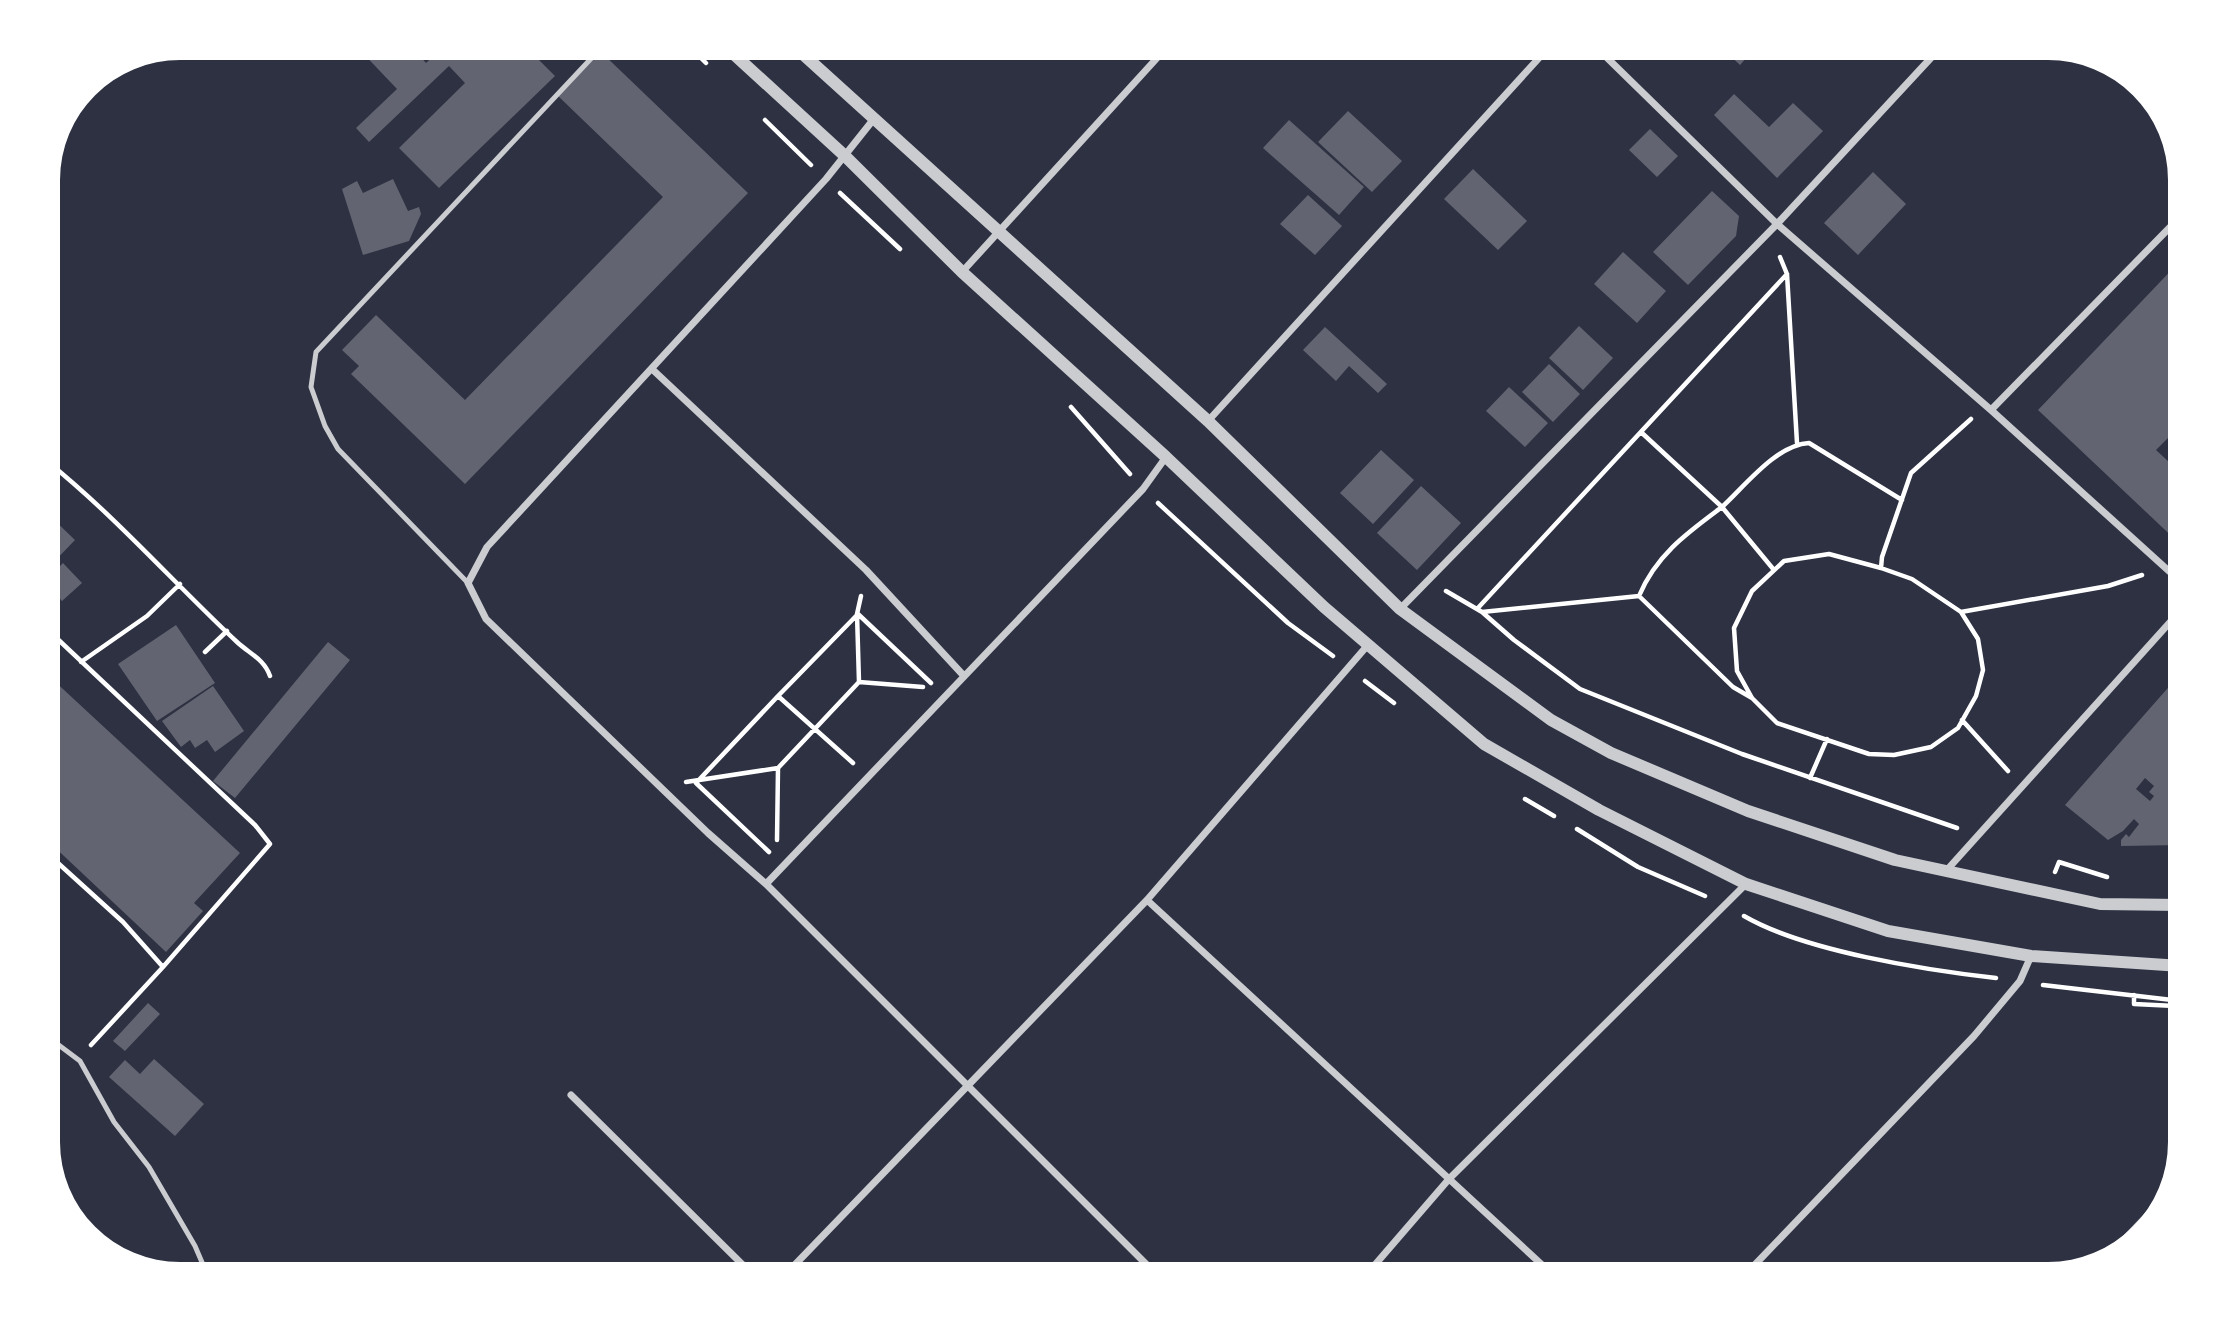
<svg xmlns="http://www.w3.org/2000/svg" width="2228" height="1321" font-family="'DejaVu Sans',sans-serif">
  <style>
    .building { fill: #626471; fill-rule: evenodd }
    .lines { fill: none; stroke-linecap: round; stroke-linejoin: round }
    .path { stroke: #fff; stroke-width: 4.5 }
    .service { stroke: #caccd0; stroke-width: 5 }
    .minor { stroke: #caccd0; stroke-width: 7 }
    .tertiary { stroke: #caccd0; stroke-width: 12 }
  </style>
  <rect width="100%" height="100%" fill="#2d3142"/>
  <path class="building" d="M 357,47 L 412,47 L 426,63 L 439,51 L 435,47 L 526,47 L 555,76 L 439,188 L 399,148 L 465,83 L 449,66 L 369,142 L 356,128 L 397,89 Z
    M 1721,47 L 1756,47 L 1740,65 Z
    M 600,51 L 748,193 L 465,484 L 351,374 L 359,366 L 342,350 L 376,315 L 465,400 L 663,197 L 557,95 Z
    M 1734,94 L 1769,127 L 1793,103 L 1823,131 L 1777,178 L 1714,115 Z
    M 1348,111 L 1402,161 L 1372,192 L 1318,142 Z
    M 1289,120 L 1364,187 L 1339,215 L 1263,148 Z
    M 1650,129 L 1678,156 L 1657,177 L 1629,150 Z
    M 1473,169 L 1527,221 L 1498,250 L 1444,199 Z
    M 1873,172 L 1906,204 L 1858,255 L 1824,223 Z
    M 393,179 L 408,211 L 419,207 L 421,214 L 409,241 L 363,255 L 342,189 L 357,181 L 363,193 Z
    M 1712,191 L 1739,216 L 1736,236 L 1688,285 L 1653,252 Z
    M 1308,195 L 1342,226 L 1315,255 L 1280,224 Z
    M 1623,252 L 1666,291 L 1637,323 L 1594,284 Z
    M 2181,260 L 2181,425 L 2156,450 L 2181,473 L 2181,545 L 2038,410 Z
    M 1579,326 L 1613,358 L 1583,390 L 1549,358 Z
    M 1325,327 L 1387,384 L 1378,393 L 1349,366 L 1336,381 L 1303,350 Z
    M 1549,364 L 1580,394 L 1553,422 L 1522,392 Z
    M 1509,387 L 1548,423 L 1525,447 L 1486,411 Z
    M 1381,450 L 1414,480 L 1373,524 L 1340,493 Z
    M 1421,486 L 1461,523 L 1417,570 L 1377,533 Z
    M 48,514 L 75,540 L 48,568 Z
    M 63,563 L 82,583 L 62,601 L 48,586 L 48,578 Z
    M 176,625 L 215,683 L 157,721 L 118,664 Z
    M 328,642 L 350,660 L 235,798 L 213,781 Z
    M 2181,673 L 2181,738 L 2168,752 L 2181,763 L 2181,845 L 2121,846 L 2121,840 L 2126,834 L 2129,837 L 2139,824 L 2134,819 L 2123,831 L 2108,840 L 2065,805 ZM 2145,778 L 2154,786 L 2149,792 L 2154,796 L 2150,801 L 2136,789 Z
    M 50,677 L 240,853 L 194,903 L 203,911 L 166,952 L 48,841 L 48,680 Z
    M 213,686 L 244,731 L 215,752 L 207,740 L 195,748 L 190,740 L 181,747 L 162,721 Z
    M 148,1003 L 160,1014 L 125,1051 L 113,1041 Z
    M 154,1059 L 204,1104 L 175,1136 L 109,1077 L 125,1060 L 140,1074 Z"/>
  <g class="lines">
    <path class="path" d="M 690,47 L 706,63
      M 765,120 L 811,165
      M 840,193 L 900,249
      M 1780,257 L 1787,274 L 1797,443
      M 1071,407 L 1130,474
      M 48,462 C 115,516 174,583 237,642 C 250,654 264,659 270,676
      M 1158,503 L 1288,623 L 1333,656
      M 1881,568 L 1882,557 L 1911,473 L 1971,419
      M 1774,570 L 1722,507 C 1745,486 1776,445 1809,443 L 1902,500
      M 1446,591 L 1482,612 L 1514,640 L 1580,689 L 1742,754 L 1957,828
      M 1639,596 L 1733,687 L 1752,698
      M 1477,609 L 1787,274
      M 1482,612 L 1639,596 C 1656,555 1687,533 1722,507 L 1642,433
      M 1961,612 L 1978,639 L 1983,670 L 1976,696 L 1958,728 L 1931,747 L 1894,755 L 1869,754 L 1777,723 L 1752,698 L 1737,671 L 1734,628 L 1752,591 L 1784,561 L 1829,554 L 1881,568 L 1912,579 L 1961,612 L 2108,586 L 2142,575
      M 48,630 L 255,825 L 270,844 L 163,967 L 123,922 L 48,854
      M 205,652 L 227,631
      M 81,662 L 147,616 L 180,584
      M 1365,681 L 1394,703
      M 859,682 L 857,614 L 861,596
      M 778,696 L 858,614 L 931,683
      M 1962,720 L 2008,771
      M 1810,778 L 1827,739
      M 686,782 L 778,768
      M 1525,799 L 1554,816
      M 1577,829 L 1638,867 L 1705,896
      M 777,840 L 778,768 L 859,682 L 923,687
      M 769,852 L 696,783 L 778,696 L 853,763
      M 2055,872 L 2059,862 L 2107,877
      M 1744,916 C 1804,951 1925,970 1996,978
      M 2043,985 L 2181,1001
      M 2134,995 L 2134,1004 L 2175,1006 L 2175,1001
      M 91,1045 L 163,967"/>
    <path class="service" d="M 468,583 L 338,449 L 325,426 L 311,387 L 316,352 L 600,49
      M 48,1037 L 80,1061 L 114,1122 L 149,1167 L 195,1246 L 207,1274"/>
    <path class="minor" d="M 1596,47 L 1777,224 L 1991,410 L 2181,582
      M 873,120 L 826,179 L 487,547 L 468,583 L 486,619 L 708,833 L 766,884 L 1156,1274
      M 962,272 L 1167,47
      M 652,369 L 866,570 L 964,676
      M 1991,410 L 2180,217
      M 1208,421 L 1549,47
      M 1400,609 L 1777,224 L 1941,47
      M 1946,871 L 2181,610
      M 766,884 L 1143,489 L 1166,457
      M 1147,900 L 1552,1274
      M 571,1095 L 752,1274
      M 2107,1258 L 2166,1196
      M 786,1274 L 1147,900 L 1367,646
      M 1367,1274 L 1449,1179 L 1746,884
      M 1746,1274 L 1974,1036 L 2020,981 L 2031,956"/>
    <path class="tertiary" d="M 726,47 L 845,156 L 962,272 L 1166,457 L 1324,607 L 1484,744 L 1599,810 L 1746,884 L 1888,931 L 2031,956 L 2181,966
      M 795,47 L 1208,421 L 1400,609 L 1551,720 L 1611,753 L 1748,811 L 1895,860 L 2100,904 L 2181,905"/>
  </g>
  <path d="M0 0H2228V1321H0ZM180 60H2048A120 120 0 0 1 2168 180V1142A120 120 0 0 1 2048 1262H180A120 120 0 0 1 60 1142V180A120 120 0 0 1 180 60Z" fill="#fff" fill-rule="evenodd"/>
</svg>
